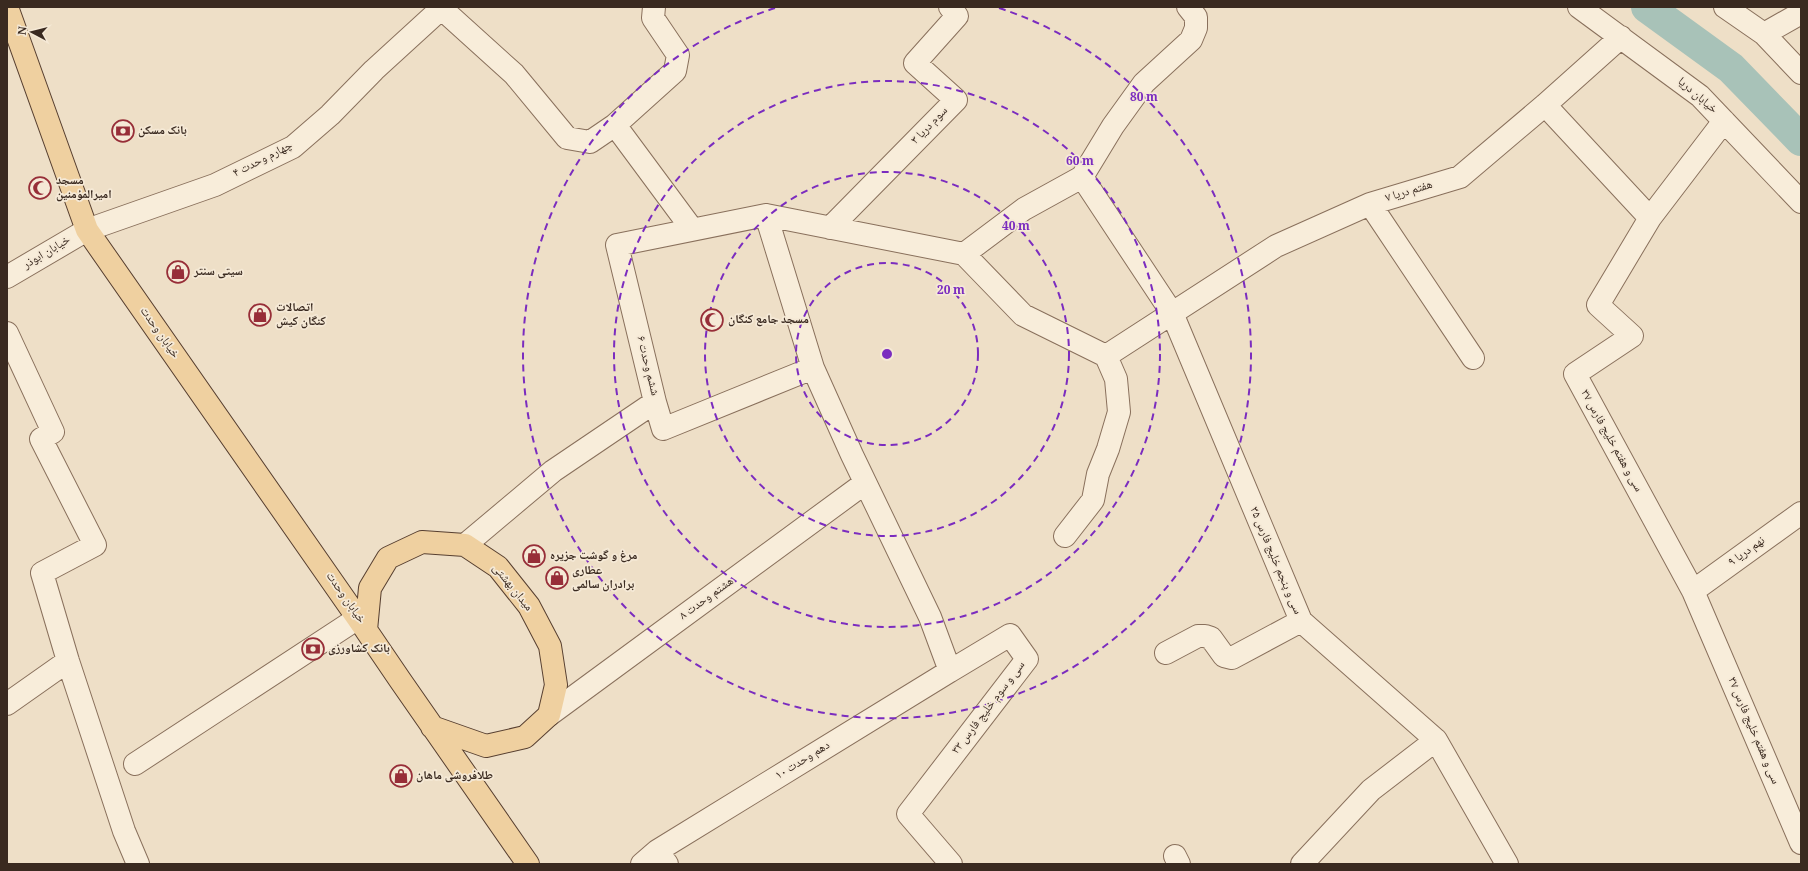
<svg xmlns="http://www.w3.org/2000/svg" width="1808" height="871" font-family="Georgia,'Noto Naskh Arabic',serif">
  <style>
    .lines { fill: none; stroke-linecap: round; stroke-linejoin: round }
    .canal { stroke: #a8c2b8; stroke-width: 32 }
    .minor-casing { stroke: #89705c; stroke-width: 24 }
    .major-casing { stroke: #573f30; stroke-width: 24 }
    .minor { stroke: #f8edda; stroke-width: 22 }
    .major { stroke: #efd0a0; stroke-width: 22 }
    .ring { fill: none; stroke: #7b2cbf; stroke-width: 2; stroke-dasharray: 7 5 }
    .labels { text-anchor: middle; dominant-baseline: central; stroke-width: 3.5; stroke-linejoin: round; paint-order: stroke }
    .street-label { font-size: 12px; fill: #3a2a20; stroke: #f5e9d6 }
    .poi-label { font-size: 12px; font-weight: bold; fill: #3a2a20; stroke: #f5e9d6; text-anchor: start }
    .centre { fill: #7b2cbf; stroke: #f5e9d6; stroke-width: 2 }
    .ring-label { font-size: 12px; text-anchor: middle; font-weight: bold; fill: #7b2cbf; stroke: #f5e9d6; stroke-width: 3.5; stroke-linejoin: round; paint-order: stroke }
  </style>
  <rect width="100%" height="100%" fill="#eedfc7"/>
  <g class="lines">
    <path class="canal" d="M 1647,7 L 1731,68 L 1801,140"/>
    <g class="minor-casing">
      <path id="minor" d="M 1579,7 L 1700,96 L 1801,202
        M 1725,7 L 1764,34 L 1801,73
        M 441,8 L 514,74 L 567,138 L 590,142 L 615,125 L 692,229
        M 1764,34 L 1801,13
        M 1545,105 L 1650,218 L 1598,305 L 1632,336 L 1575,374 L 1693,591 L 1801,843
        M 615,125 L 675,71 L 678,55 L 653,18 L 654,7
        M 1082,177 L 1172,313 L 1301,621 L 1436,740 L 1507,864
        M 1370,204 L 1473,358
        M 766,215 L 813,368 L 852,455 L 930,617 L 950,671 L 1010,635 L 1027,659 L 908,814 L 951,864
        M 1650,218 L 1724,121
        M 830,228 L 956,100 L 915,63 L 957,16 L 950,7
        M 964,254 L 1024,209 L 1082,177 L 1113,126 L 1144,83 L 1191,40 L 1196,28 L 1196,17 L 1188,7
        M 7,277 L 87,230 L 215,185 L 293,147 L 330,115 L 374,70 L 443,7
        M 7,333 L 53,432 L 41,439 L 95,545 L 42,573 L 68,661 L 124,831 L 138,864
        M 655,402 L 663,429 L 813,368
        M 1065,536 L 1093,500 L 1098,474 L 1108,449 L 1119,412 L 1116,379 L 1106,356
        M 465,545 L 553,471 L 655,402 L 617,245 L 766,215 L 964,254 L 1023,315 L 1106,356 L 1276,246 L 1370,204 L 1460,177 L 1545,105 L 1621,37
        M 1693,591 L 1801,513
        M 1166,653 L 1198,636 L 1205,636 L 1211,638 L 1224,656 L 1232,658 L 1301,621
        M 7,704 L 68,661
        M 549,715 L 865,483
        M 135,764 L 358,618
        M 657,851 L 950,671
        M 1175,856 L 1179,864
        M 642,864 L 657,851 L 667,864
        M 1302,864 L 1371,790 L 1436,740"/>
    </g>
    <g class="major-casing">
      <path id="major" d="M 7,7 L 87,230 L 366,630
        M 432,727 L 486,746 L 525,737 L 549,715 L 556,685 L 550,646 L 529,606 L 498,567 L 465,545 L 422,542 L 388,558 L 370,588 L 366,630 L 400,680 L 528,864"/>
    </g>
    <use href="#minor" class="minor"/>
    <use href="#major" class="major"/>
  </g>
  <g class="ring">
    <circle cx="887" cy="354" r="91"/>
    <circle cx="887" cy="354" r="182"/>
    <circle cx="887" cy="354" r="273"/>
    <path d="M999 8A364 364 0 1 1 775 8"/>
  </g>
  <defs>
    <g id="bank-ring" transform="scale(1.15)"><circle r="9.5" fill="#f5e9d6" stroke="#972e38" stroke-width="1.5"/><path d="M-6-4H6V4H-6ZM0-2.3a2.3 2.3 0 1 0 0 4.6a2.3 2.3 0 1 0 0-4.6Z" fill="#972e38"/></g>
    <g id="mosque-ring" transform="scale(1.15)"><circle r="9.5" fill="#f5e9d6" stroke="#972e38" stroke-width="1.5"/><path d="M3.5-4.9A6 6 0 1 0 3.5 4.9A5 5 0 1 1 3.5-4.9Z" fill="#972e38"/></g>
    <g id="shop-ring" transform="scale(1.15)"><circle r="9.5" fill="#f5e9d6" stroke="#972e38" stroke-width="1.5"/><path d="M-5-2.5h2.3a2.7 3.5 0 0 1 5.4 0H5L5.5 6h-11ZM-1.5-2.5h3a1.5 2.3 0 0 0-3 0Z" fill="#972e38"/></g>
  </defs>
  <g fill-rule="evenodd">
    <use href="#bank-ring" x="123" y="131"/>
    <use href="#mosque-ring" x="40" y="188"/>
    <use href="#shop-ring" x="178" y="272"/>
    <use href="#shop-ring" x="260" y="315"/>
    <use href="#mosque-ring" x="712" y="320"/>
    <use href="#shop-ring" x="534" y="556"/>
    <use href="#shop-ring" x="557" y="578"/>
    <use href="#bank-ring" x="313" y="649"/>
    <use href="#shop-ring" x="401" y="776"/>
  </g>
  <g class="labels">
    <g class="street-label">
      <text transform="translate(1697 96) rotate(41)">خیابان دریا</text>
      <text transform="translate(930 126) rotate(-46)">سوم دریا ۳</text>
      <text transform="translate(263 160) rotate(-27)">چهارم وحدت ۴</text>
      <text transform="translate(1409 192) rotate(-17)">هفتم دریا ۷</text>
      <text transform="translate(47 253) rotate(-31)">خیابان ابوذر</text>
      <text transform="translate(159 333) rotate(55)">خیابان وحدت</text>
      <text transform="translate(647 366) rotate(76)">ششم وحدت ۶</text>
      <text transform="translate(1611 441) rotate(61)">سی و هفتم خلیج فارس ۳۷</text>
      <text transform="translate(1747 552) rotate(-36)">نهم دریا ۹</text>
      <text transform="translate(1275 561) rotate(67)">سی و پنجم خلیج فارس ۳۵</text>
      <text transform="translate(512 588) rotate(51)">میدان بهشتی</text>
      <text transform="translate(345 598) rotate(55)">خیابان وحدت</text>
      <text transform="translate(707 599) rotate(-36)">هشتم وحدت ۸</text>
      <text transform="translate(989 708) rotate(-53)">سی و سوم خلیج فارس ۳۳</text>
      <text transform="translate(1753 731) rotate(67)">سی و هفتم خلیج فارس ۳۷</text>
      <text transform="translate(803 761) rotate(-32)">دهم وحدت ۱۰</text>
    </g>
    <g class="poi-label">
      <text x="138" y="131">بانک مسکن</text>
      <text x="56" y="181">مسجد<tspan x="56" dy="14">امیرالمؤمنین</tspan></text>
      <text x="194" y="272">سیتی سنتر</text>
      <text x="276" y="308">اتصالات<tspan x="276" dy="14">کنگان کیش</tspan></text>
      <text x="728" y="320">مسجد جامع کنگان</text>
      <text x="550" y="556">مرغ و گوشت جزیره</text>
      <text x="572" y="571">عطاری<tspan x="572" dy="14">برادران سالمی</tspan></text>
      <text x="328" y="649">بانک کشاورزی</text>
      <text x="416" y="776">طلافروشی ماهان</text>
    </g>
  </g>
  <circle cx="887" cy="354" r="6" class="centre"/>
  <g class="ring-label">
    <text x="1144" y="101">80 m</text>
    <text x="1080" y="165">60 m</text>
    <text x="1016" y="230">40 m</text>
    <text x="951" y="294">20 m</text>
  </g>
  <rect width="1808" height="871" fill="none" stroke="#3a2a20" stroke-width="16"/>
  <g transform="translate(32 32) rotate(277)" stroke="#f5e9d6" stroke-width="3" paint-order="stroke">
  <path d="M0-3L7 15L0 10L-7 15Z" fill="#3a2a20"/>
  <text y="-6" font-size="11" font-weight="bold" text-anchor="middle" fill="#3a2a20">N</text>
  </g>
</svg>
